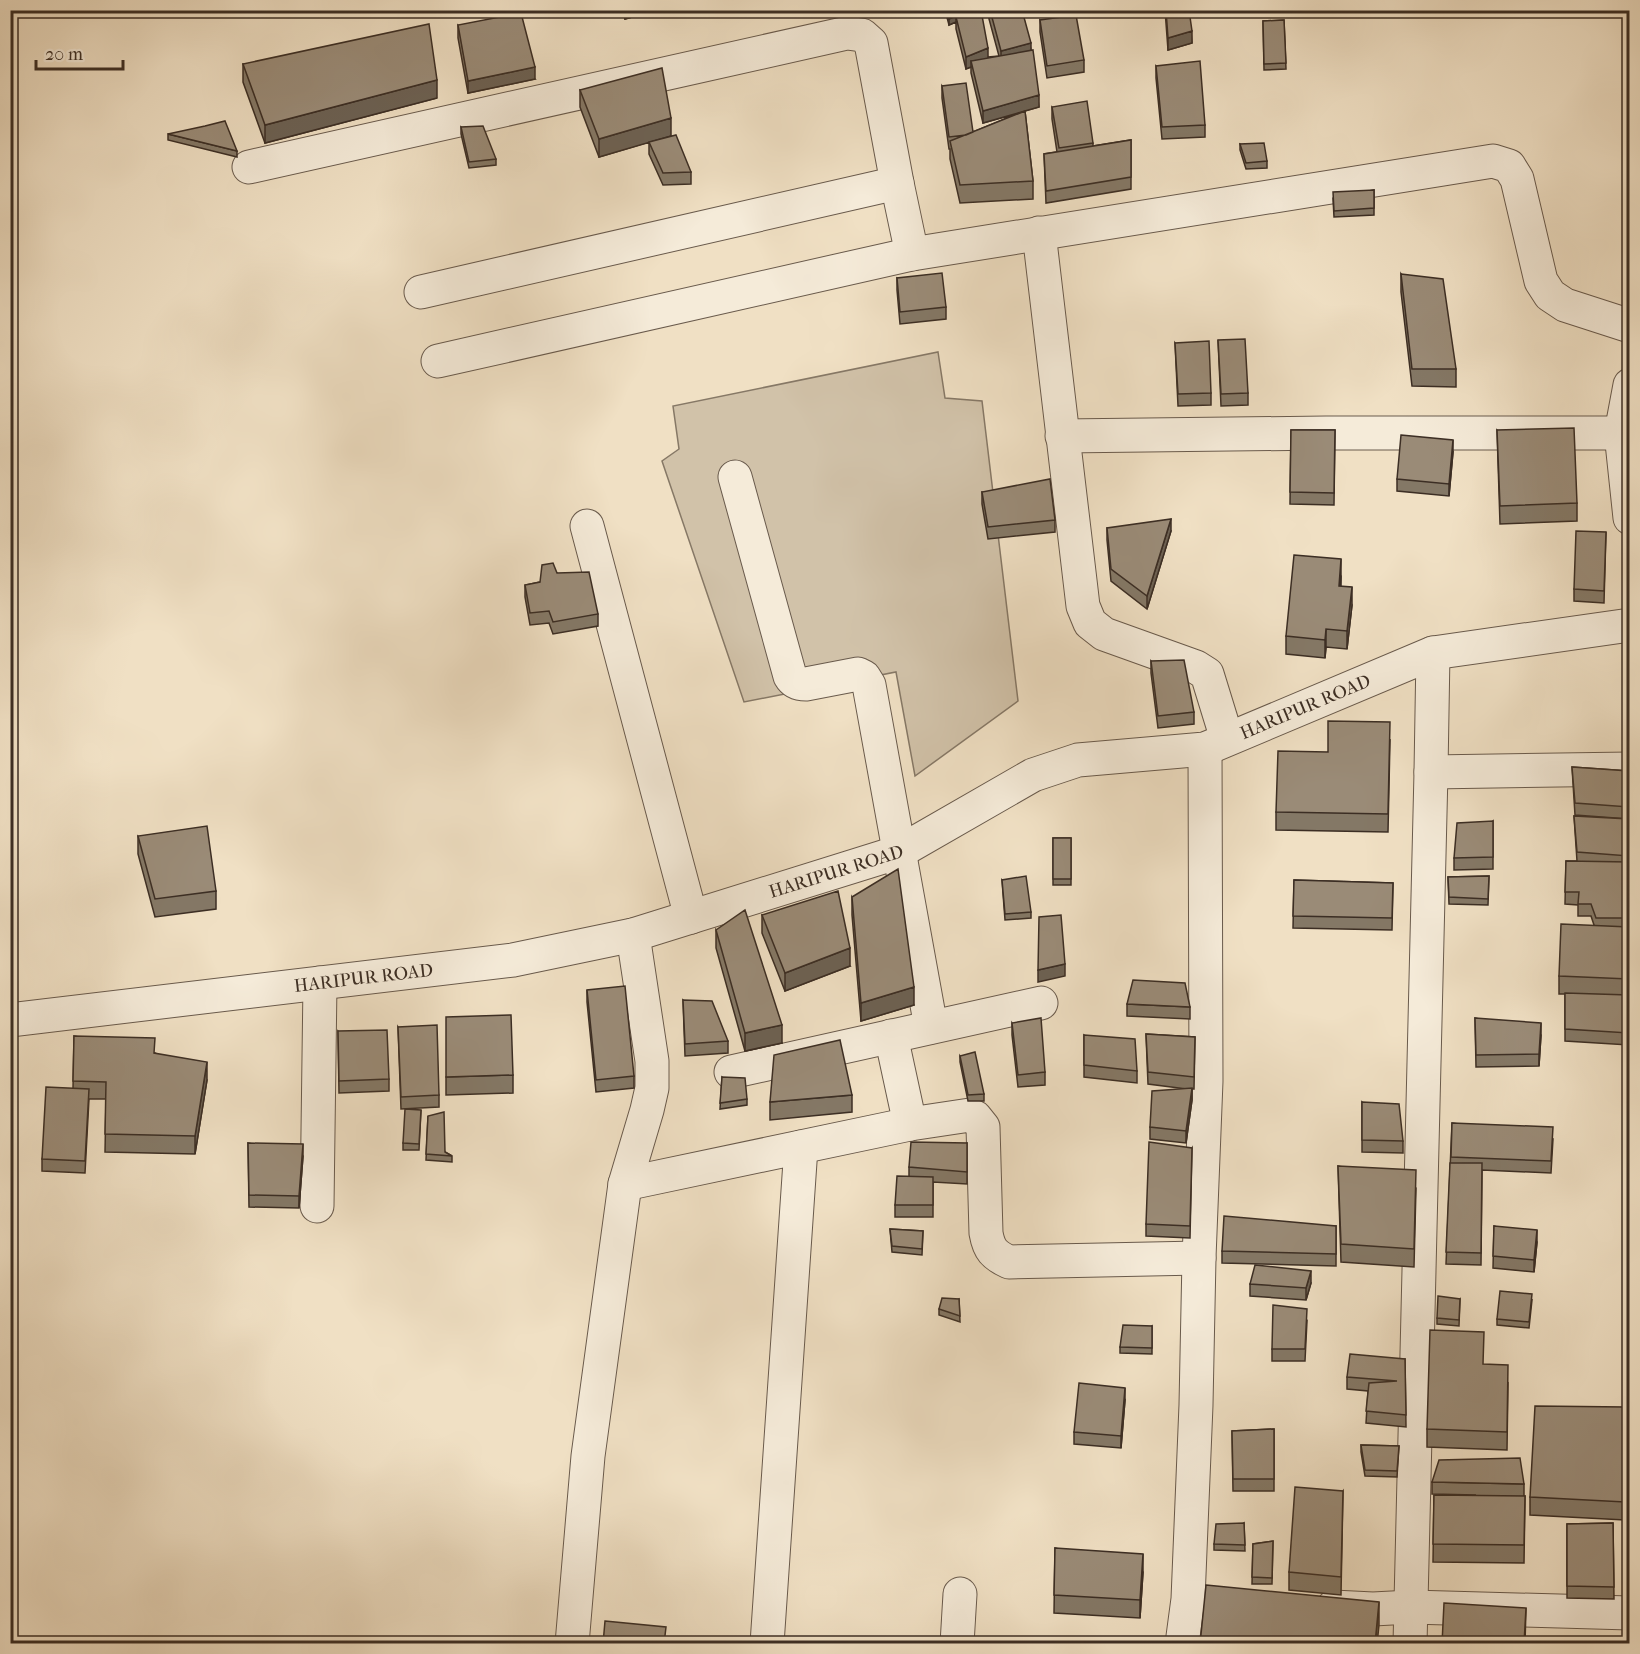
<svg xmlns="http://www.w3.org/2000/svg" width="1640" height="1654" font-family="'IM FELL French Canon',serif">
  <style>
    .green { fill: #d1c2a9; stroke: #867866; stroke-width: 1.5 }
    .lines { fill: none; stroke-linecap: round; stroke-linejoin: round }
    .minor-casing { stroke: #695a4c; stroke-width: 35 }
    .minor { stroke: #f5ebd9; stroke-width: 33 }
    .wall { fill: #847866; stroke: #3c2e24; stroke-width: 1.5 }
    .shaded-wall { fill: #6c6153; stroke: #3c2e24; stroke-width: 1.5 }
    .building { fill: #9a8b77; stroke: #3c2e24; stroke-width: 1.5 }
    .labels { text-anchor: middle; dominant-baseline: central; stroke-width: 4.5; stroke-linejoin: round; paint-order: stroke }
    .street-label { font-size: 18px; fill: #3c2e24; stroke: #f5ebd9 }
  </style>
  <rect width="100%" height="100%" fill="#f0e0c4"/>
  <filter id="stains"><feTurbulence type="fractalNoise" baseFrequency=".00333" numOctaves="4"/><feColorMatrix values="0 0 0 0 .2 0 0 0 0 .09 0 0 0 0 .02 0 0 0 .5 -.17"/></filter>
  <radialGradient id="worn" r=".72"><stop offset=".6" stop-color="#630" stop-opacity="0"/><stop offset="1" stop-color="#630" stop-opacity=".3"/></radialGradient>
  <path class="green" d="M 938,352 L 945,398 L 982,401 L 1018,701 L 915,776 L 896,672 L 744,702 L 662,461 L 679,449 L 673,406 Z"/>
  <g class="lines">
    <g class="minor-casing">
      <g id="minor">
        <path d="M 249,167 L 847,33 L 862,35 L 871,43 L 897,183 L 912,254"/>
        <path d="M 1039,233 L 1083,606 L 1090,623 L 1104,634 L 1196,667 L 1207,674 L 1227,739"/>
        <path d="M 421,292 L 897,183"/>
        <path d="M 438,361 L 912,254 L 1493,161 L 1509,166 L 1517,179 L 1541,281 L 1550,295 L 1565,305 L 1630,326"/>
        <path d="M 1630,385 L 1621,433 L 1630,518"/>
        <path d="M 1062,436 L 1326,433 L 1621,433"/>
        <path d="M 735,477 L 790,676 C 794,683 799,684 806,684 L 858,674 L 864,677 L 869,685 L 931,1027"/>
        <path d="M 587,526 L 691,917"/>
        <path d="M 1431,772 L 1630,769"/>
        <path id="s1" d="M 10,1020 L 513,960 L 633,935 L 899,852 L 1033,775 L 1078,760 L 1205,749 L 1433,653 L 1630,625"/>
        <path d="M 891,1036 L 910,1124"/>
        <path d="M 731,1072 L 1041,1003"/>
        <path d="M 625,1184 L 910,1124 L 970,1115 L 975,1117 L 983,1127 L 986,1233 C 989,1250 994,1255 1009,1262 L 1199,1258"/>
        <path d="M 317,1206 L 320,983"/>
        <path d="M 1333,1607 L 1373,1609 L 1411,1607 L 1630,1613"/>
        <path d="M 572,1644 L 588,1456 L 625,1184 L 647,1110 L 652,1088 L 652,1061 L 633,935"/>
        <path d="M 767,1644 L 801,1147"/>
        <path d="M 957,1644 L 960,1594"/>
        <path d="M 1182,1644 L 1188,1599 L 1196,1405 L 1199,1258 L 1206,1081 L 1205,749"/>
        <path d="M 1410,1644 L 1431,772 L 1433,653"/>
      </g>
    </g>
    <use href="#minor" class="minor"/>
  </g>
  <path class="wall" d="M 622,10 L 657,10 L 625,19 Z
    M 945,10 L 961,10 L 962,15 L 988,57 L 999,56 L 989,19 L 989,10 L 1022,10 L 1031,50 L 1039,107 L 1025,111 L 1033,181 L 1033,199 L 960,203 L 950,159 L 950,149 L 949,149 L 942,98 L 942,86 L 973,132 L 1019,113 L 983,123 L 971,73 L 971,67 L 966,69 L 956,29 L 956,22 L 949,25 Z
    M 1165,10 L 1189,10 L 1192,43 L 1168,50 Z
    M 1040,20 L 1084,60 L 1084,72 L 1047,78 L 1040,32 Z
    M 1284,20 L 1286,69 L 1264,70 L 1263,21 Z
    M 458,25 L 535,79 L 468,93 L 458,38 Z
    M 243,64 L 437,98 L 265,143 L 243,82 Z
    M 1156,66 L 1205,125 L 1205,137 L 1162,139 L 1156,78 Z
    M 580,90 L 671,136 L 650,142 L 691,172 L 691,184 L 663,185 L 649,154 L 649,142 L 599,157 L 580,107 Z
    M 1052,107 L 1093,143 L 1093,146 L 1131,140 L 1131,189 L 1046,203 L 1044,154 L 1057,152 L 1052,119 Z
    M 461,127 L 496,159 L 496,165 L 469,168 L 461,134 Z
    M 168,134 L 237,151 L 237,157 L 168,140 Z
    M 1240,144 L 1267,161 L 1267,168 L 1246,169 L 1240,150 Z
    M 1374,190 L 1374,215 L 1334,217 L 1333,198 Z
    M 1401,274 L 1456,369 L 1456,387 L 1412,386 L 1401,292 Z
    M 897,278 L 946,307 L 946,319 L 900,324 L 897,290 Z
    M 1218,340 L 1248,393 L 1248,405 L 1221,406 Z
    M 1175,343 L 1211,393 L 1211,405 L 1178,406 Z
    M 1291,430 L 1335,430 L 1334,505 L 1290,504 Z
    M 1497,430 L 1577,503 L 1577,521 L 1500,524 Z
    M 1453,452 L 1449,496 L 1397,491 L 1397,479 Z
    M 982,492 L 1055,520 L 1055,532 L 988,539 L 982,504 Z
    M 1107,528 L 1171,531 L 1147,609 L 1111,581 L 1107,540 Z
    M 1606,532 L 1604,603 L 1574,601 L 1574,589 Z
    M 557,573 L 598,614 L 598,626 L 553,634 L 549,623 L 530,625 L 525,597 L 525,585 L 540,582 Z
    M 1341,577 L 1341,586 L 1352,605 L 1347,649 L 1326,647 L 1325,658 L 1286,654 L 1286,636 Z
    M 1151,661 L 1194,712 L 1194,724 L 1158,728 L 1151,673 Z
    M 1390,740 L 1388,832 L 1276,830 L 1276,812 L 1328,752 Z
    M 1572,767 L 1629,771 L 1629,819 L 1575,815 Z
    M 1574,816 L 1629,819 L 1629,1045 L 1565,1041 L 1565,994 L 1559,994 L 1559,976 L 1594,925 L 1591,916 L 1578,916 L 1578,905 L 1565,904 L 1566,861 L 1577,861 Z
    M 1493,821 L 1493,869 L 1454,870 L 1454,858 Z
    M 138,836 L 216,891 L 216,909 L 155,917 L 138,854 Z
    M 1053,838 L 1071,838 L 1071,885 L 1053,885 Z
    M 1489,876 L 1488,905 L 1449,904 L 1448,877 Z
    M 1002,880 L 1031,912 L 1031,918 L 1005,920 Z
    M 1294,880 L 1393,883 L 1392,930 L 1293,928 Z
    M 852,897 L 914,1005 L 861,1021 L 852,915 Z
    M 762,915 L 850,966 L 785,991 L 762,933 Z
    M 716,930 L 782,1043 L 745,1051 L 716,948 Z
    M 587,990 L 634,1076 L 634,1088 L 596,1092 L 587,1002 Z
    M 683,1000 L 728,1041 L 728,1053 L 685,1056 Z
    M 1127,1004 L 1190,1007 L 1190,1019 L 1127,1016 Z
    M 1475,1018 L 1541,1035 L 1539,1066 L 1476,1067 Z
    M 1012,1023 L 1045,1072 L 1045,1085 L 1018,1087 L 1012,1035 Z
    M 398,1027 L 439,1095 L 439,1107 L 401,1109 Z
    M 338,1031 L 389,1079 L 389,1091 L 339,1093 Z
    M 1146,1034 L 1195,1037 L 1194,1089 L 1192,1089 L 1192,1100 L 1186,1143 L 1150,1139 L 1150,1127 L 1187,1089 L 1148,1084 Z
    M 1084,1035 L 1137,1071 L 1137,1083 L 1084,1077 Z
    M 74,1036 L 155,1053 L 207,1080 L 195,1154 L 105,1152 L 106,1099 L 89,1099 L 85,1173 L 42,1171 L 42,1159 L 73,1088 Z
    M 960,1056 L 984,1094 L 984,1101 L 968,1101 L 960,1062 Z
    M 513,1075 L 513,1093 L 446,1095 L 446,1077 Z
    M 722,1077 L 747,1099 L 747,1105 L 720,1109 Z
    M 852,1095 L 852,1112 L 770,1120 L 770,1102 Z
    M 1362,1102 L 1403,1141 L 1403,1153 L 1362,1152 Z
    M 421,1110 L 419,1150 L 403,1150 L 403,1143 Z
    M 428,1116 L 445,1152 L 452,1156 L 452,1162 L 426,1160 Z
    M 1452,1123 L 1553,1139 L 1551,1173 L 1482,1170 L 1481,1265 L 1446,1264 Z
    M 248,1143 L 303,1156 L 299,1208 L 249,1207 Z
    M 967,1143 L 967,1184 L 933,1182 L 933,1217 L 895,1217 L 895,1205 L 909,1176 L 909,1167 Z
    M 1192,1148 L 1190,1238 L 1146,1236 L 1146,1224 Z
    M 1338,1166 L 1416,1188 L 1414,1267 L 1341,1262 Z
    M 1336,1226 L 1336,1266 L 1222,1263 L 1222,1251 Z
    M 1494,1226 L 1537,1242 L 1534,1272 L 1493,1268 Z
    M 890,1229 L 923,1231 L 922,1255 L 892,1252 Z
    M 1311,1283 L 1306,1300 L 1250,1296 L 1250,1284 Z
    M 959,1299 L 960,1322 L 939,1315 L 939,1309 Z
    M 1460,1299 L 1459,1326 L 1437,1324 L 1437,1318 Z
    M 1532,1300 L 1529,1328 L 1497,1325 L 1497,1319 Z
    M 1307,1321 L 1305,1361 L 1272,1361 L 1272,1349 Z
    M 1152,1326 L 1152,1354 L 1120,1353 L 1120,1347 Z
    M 1405,1359 L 1406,1427 L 1366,1423 L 1368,1391 L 1347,1389 L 1347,1377 Z
    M 1508,1383 L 1507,1450 L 1427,1447 L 1427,1429 Z
    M 1125,1400 L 1121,1448 L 1074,1444 L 1074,1432 Z
    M 1626,1407 L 1625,1520 L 1530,1515 L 1530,1497 Z
    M 1274,1429 L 1274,1491 L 1233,1491 L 1232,1431 Z
    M 1361,1445 L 1399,1446 L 1397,1477 L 1365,1476 L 1361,1452 Z
    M 1432,1482 L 1524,1484 L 1524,1496 L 1525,1496 L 1524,1563 L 1433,1562 L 1434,1495 L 1476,1495 L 1432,1494 Z
    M 1343,1491 L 1341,1595 L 1289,1590 L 1289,1572 Z
    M 1244,1523 L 1245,1551 L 1214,1550 L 1214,1544 Z
    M 1613,1523 L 1614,1599 L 1567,1598 L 1567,1524 Z
    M 1273,1541 L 1272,1584 L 1252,1584 L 1253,1544 Z
    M 1055,1548 L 1143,1572 L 1140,1618 L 1054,1613 Z"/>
  <path class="shaded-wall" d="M 625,10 L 657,10 L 625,19 Z
    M 762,10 L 786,10 L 762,16 Z
    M 962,13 L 962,19 L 956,17 L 956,22 L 949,25 L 949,19 Z
    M 1192,31 L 1192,43 L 1168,50 L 1168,38 Z
    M 1031,43 L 1031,55 L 1001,63 L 1001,51 Z
    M 988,48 L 988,60 L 971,61 L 971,67 L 966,69 L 966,57 Z
    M 535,67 L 535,79 L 468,93 L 468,81 Z
    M 437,80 L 437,98 L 265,143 L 265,125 Z
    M 1039,95 L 1039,107 L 983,123 L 983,111 Z
    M 671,118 L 671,136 L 599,157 L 599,139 Z
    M 1453,440 L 1453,452 L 1449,496 L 1449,484 Z
    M 1171,519 L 1171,531 L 1147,609 L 1147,596 Z
    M 1341,559 L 1341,577 L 1339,604 L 1339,586 Z
    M 1352,587 L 1352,605 L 1347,649 L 1347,631 Z
    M 1326,629 L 1326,647 L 1325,658 L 1325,640 Z
    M 850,948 L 850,966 L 785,991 L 785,973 Z
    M 1065,964 L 1065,976 L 1038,982 L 1038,970 Z
    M 914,987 L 914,1005 L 861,1021 L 861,1003 Z
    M 1541,1023 L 1541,1035 L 1539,1066 L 1539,1054 Z
    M 782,1025 L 782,1043 L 745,1051 L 745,1033 Z
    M 207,1062 L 207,1080 L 195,1154 L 195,1136 Z
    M 1192,1088 L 1192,1100 L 1186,1143 L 1186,1131 Z
    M 303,1144 L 303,1156 L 299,1208 L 299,1196 Z
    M 1537,1230 L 1537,1242 L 1534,1272 L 1534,1260 Z
    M 1311,1271 L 1311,1283 L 1306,1300 L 1306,1288 Z
    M 1125,1388 L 1125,1400 L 1121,1448 L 1121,1436 Z
    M 1143,1554 L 1143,1572 L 1140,1618 L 1140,1600 Z
    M 1379,1602 L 1379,1625 L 1377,1644 L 1375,1644 Z
    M 1526,1608 L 1525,1644 L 1524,1644 Z"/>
  <path class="building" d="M 947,10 L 961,10 L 962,13 L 949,19 Z
    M 972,10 L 981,10 L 988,48 L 966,57 L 956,17 Z
    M 990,10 L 1022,10 L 1031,43 L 1001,51 Z
    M 1166,10 L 1189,10 L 1192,31 L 1168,38 Z
    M 521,13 L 535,67 L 468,81 L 458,25 Z
    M 1076,15 L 1084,60 L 1047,66 L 1040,20 Z
    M 1284,20 L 1286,63 L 1264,64 L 1263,21 Z
    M 429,24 L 437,80 L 265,125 L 243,64 Z
    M 1033,50 L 1039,95 L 983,111 L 971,61 Z
    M 1200,61 L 1205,125 L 1162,127 L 1156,66 Z
    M 662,68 L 671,118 L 599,139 L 580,90 Z
    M 966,83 L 973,132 L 966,135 L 949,137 L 942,86 Z
    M 1087,101 L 1093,143 L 1059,148 L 1052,107 Z
    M 1025,111 L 1033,181 L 960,185 L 950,141 Z
    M 225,121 L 237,151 L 168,134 L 205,126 Z
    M 483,126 L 496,159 L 469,162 L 461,127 Z
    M 676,135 L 691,172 L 663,173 L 649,142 Z
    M 1131,140 L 1131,177 L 1046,191 L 1044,154 Z
    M 1264,143 L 1267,161 L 1246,163 L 1240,144 Z
    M 1374,190 L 1374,208 L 1334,211 L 1333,192 Z
    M 942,273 L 946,307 L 900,312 L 897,278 Z
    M 1401,274 L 1443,279 L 1456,369 L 1412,369 Z
    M 1245,339 L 1248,393 L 1221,394 L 1218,340 Z
    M 1209,341 L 1211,393 L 1178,394 L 1175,343 Z
    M 1574,428 L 1577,503 L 1500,506 L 1497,430 Z
    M 1291,430 L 1335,430 L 1334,493 L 1290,492 Z
    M 1401,435 L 1453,440 L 1449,484 L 1397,479 Z
    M 1050,479 L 1055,520 L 988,527 L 982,492 Z
    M 1171,519 L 1147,596 L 1111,569 L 1107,528 Z
    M 1576,531 L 1606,532 L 1604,591 L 1574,589 Z
    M 1294,555 L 1341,559 L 1339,586 L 1352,587 L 1347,631 L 1326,629 L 1325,640 L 1286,636 Z
    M 553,563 L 557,573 L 589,572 L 598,614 L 553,622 L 549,611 L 530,613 L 525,585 L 540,582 L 542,565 Z
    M 1184,660 L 1194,712 L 1158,716 L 1151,661 Z
    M 1328,721 L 1390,722 L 1388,814 L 1276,812 L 1278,751 L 1328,752 Z
    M 1572,767 L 1629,771 L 1629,807 L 1575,803 Z
    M 1574,816 L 1629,819 L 1629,856 L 1577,852 Z
    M 1493,821 L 1493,857 L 1454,858 L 1457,823 Z
    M 207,826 L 216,891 L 155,899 L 138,836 Z
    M 1053,838 L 1071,838 L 1071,879 L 1053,879 Z
    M 1566,861 L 1629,862 L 1628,874 L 1629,874 L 1629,918 L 1596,918 L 1591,904 L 1578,904 L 1579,892 L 1565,892 Z
    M 898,869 L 914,987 L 861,1003 L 852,897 Z
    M 1026,876 L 1031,912 L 1005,914 L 1002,880 Z
    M 1489,876 L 1488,899 L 1449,897 L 1448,877 Z
    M 1294,880 L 1393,883 L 1392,918 L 1293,916 Z
    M 838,891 L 850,948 L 785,973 L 762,915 Z
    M 745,910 L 782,1025 L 745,1033 L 716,930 Z
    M 1061,915 L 1065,964 L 1038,970 L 1039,917 Z
    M 1561,924 L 1629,927 L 1629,979 L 1559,976 Z
    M 1133,980 L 1185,983 L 1190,1007 L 1127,1004 Z
    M 625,986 L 634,1076 L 596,1080 L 587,990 Z
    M 1565,993 L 1629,995 L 1629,1033 L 1565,1029 Z
    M 683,1000 L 712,1001 L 728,1041 L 685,1044 Z
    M 511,1015 L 513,1075 L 446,1077 L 446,1017 Z
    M 1041,1018 L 1045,1072 L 1018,1075 L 1012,1023 Z
    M 1475,1018 L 1541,1023 L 1539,1054 L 1476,1055 Z
    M 437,1025 L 439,1095 L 401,1097 L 398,1027 Z
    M 387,1030 L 389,1079 L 339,1081 L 338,1031 Z
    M 1146,1034 L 1195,1037 L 1194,1077 L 1148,1072 Z
    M 1084,1035 L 1135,1039 L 1137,1071 L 1084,1065 Z
    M 74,1036 L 155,1038 L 154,1053 L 207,1062 L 195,1136 L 105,1134 L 106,1082 L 73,1081 Z
    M 840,1040 L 852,1095 L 770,1102 L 774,1055 Z
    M 975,1052 L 984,1094 L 968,1095 L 960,1056 Z
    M 722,1077 L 745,1078 L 747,1099 L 720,1103 Z
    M 46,1087 L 89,1089 L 85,1161 L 42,1159 Z
    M 1192,1088 L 1186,1131 L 1150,1127 L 1152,1091 Z
    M 1362,1102 L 1399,1104 L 1403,1141 L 1362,1140 Z
    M 405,1109 L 421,1110 L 419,1144 L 403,1143 Z
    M 444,1112 L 445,1152 L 452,1156 L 426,1154 L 428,1116 Z
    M 1452,1123 L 1553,1127 L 1551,1161 L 1451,1157 Z
    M 911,1142 L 967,1143 L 967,1172 L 909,1167 Z
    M 1149,1142 L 1192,1148 L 1190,1226 L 1146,1224 Z
    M 248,1143 L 303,1144 L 299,1196 L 249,1195 Z
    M 1450,1163 L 1482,1163 L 1481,1253 L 1446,1252 Z
    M 1338,1166 L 1416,1170 L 1414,1249 L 1341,1244 Z
    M 897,1176 L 933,1177 L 933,1205 L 895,1205 Z
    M 1224,1216 L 1336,1226 L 1336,1254 L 1222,1251 Z
    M 1494,1226 L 1537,1230 L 1534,1260 L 1493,1256 Z
    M 890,1229 L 923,1231 L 922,1249 L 892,1246 Z
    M 1255,1265 L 1311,1271 L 1306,1288 L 1250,1284 Z
    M 1500,1291 L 1532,1294 L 1529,1322 L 1497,1319 Z
    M 1438,1296 L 1460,1299 L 1459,1320 L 1437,1318 Z
    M 942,1298 L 959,1299 L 960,1316 L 939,1309 Z
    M 1273,1305 L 1307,1309 L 1305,1349 L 1272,1349 Z
    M 1123,1325 L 1152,1326 L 1152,1348 L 1120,1347 Z
    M 1430,1330 L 1484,1332 L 1483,1364 L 1508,1365 L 1507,1432 L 1427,1429 Z
    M 1350,1354 L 1405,1359 L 1406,1415 L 1366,1411 L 1369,1383 L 1397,1381 L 1347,1377 Z
    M 1079,1383 L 1125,1388 L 1121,1436 L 1074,1432 Z
    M 1535,1406 L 1626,1407 L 1625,1502 L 1530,1497 Z
    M 1274,1429 L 1274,1479 L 1233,1479 L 1232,1431 Z
    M 1361,1445 L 1399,1446 L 1397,1471 L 1365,1470 Z
    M 1520,1458 L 1524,1484 L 1432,1482 L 1439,1460 Z
    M 1295,1487 L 1343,1491 L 1341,1577 L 1289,1572 Z
    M 1434,1495 L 1525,1496 L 1524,1545 L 1433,1544 Z
    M 1244,1523 L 1245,1545 L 1214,1544 L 1216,1524 Z
    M 1613,1523 L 1614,1587 L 1567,1586 L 1567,1524 Z
    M 1273,1541 L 1272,1578 L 1252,1577 L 1253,1544 Z
    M 1055,1548 L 1143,1554 L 1140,1600 L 1054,1595 Z
    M 1206,1585 L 1379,1602 L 1375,1644 L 1200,1644 Z
    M 1444,1603 L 1526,1608 L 1524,1644 L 1442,1644 Z
    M 605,1621 L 666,1627 L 664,1644 L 603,1644 Z"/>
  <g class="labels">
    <g class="street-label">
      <text stroke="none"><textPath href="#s1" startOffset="1346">HARIPUR ROAD</textPath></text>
      <text stroke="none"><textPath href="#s1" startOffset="842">HARIPUR ROAD</textPath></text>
      <text stroke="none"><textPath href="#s1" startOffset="356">HARIPUR ROAD</textPath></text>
    </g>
  </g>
  <rect width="1640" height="1654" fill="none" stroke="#f0e0c4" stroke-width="36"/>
  <rect x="12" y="12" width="1616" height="1630" fill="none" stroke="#3c2e24" stroke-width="3"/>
  <rect x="18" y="18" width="1604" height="1618" fill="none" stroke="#3c2e24" stroke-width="1.5"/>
  <path d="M36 60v9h87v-9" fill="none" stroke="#3c2e24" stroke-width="3"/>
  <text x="45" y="60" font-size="18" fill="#3c2e24" stroke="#f5ebd9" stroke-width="4.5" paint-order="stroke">20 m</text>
  <rect width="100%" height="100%" filter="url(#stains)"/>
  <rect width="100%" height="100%" fill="url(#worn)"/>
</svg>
